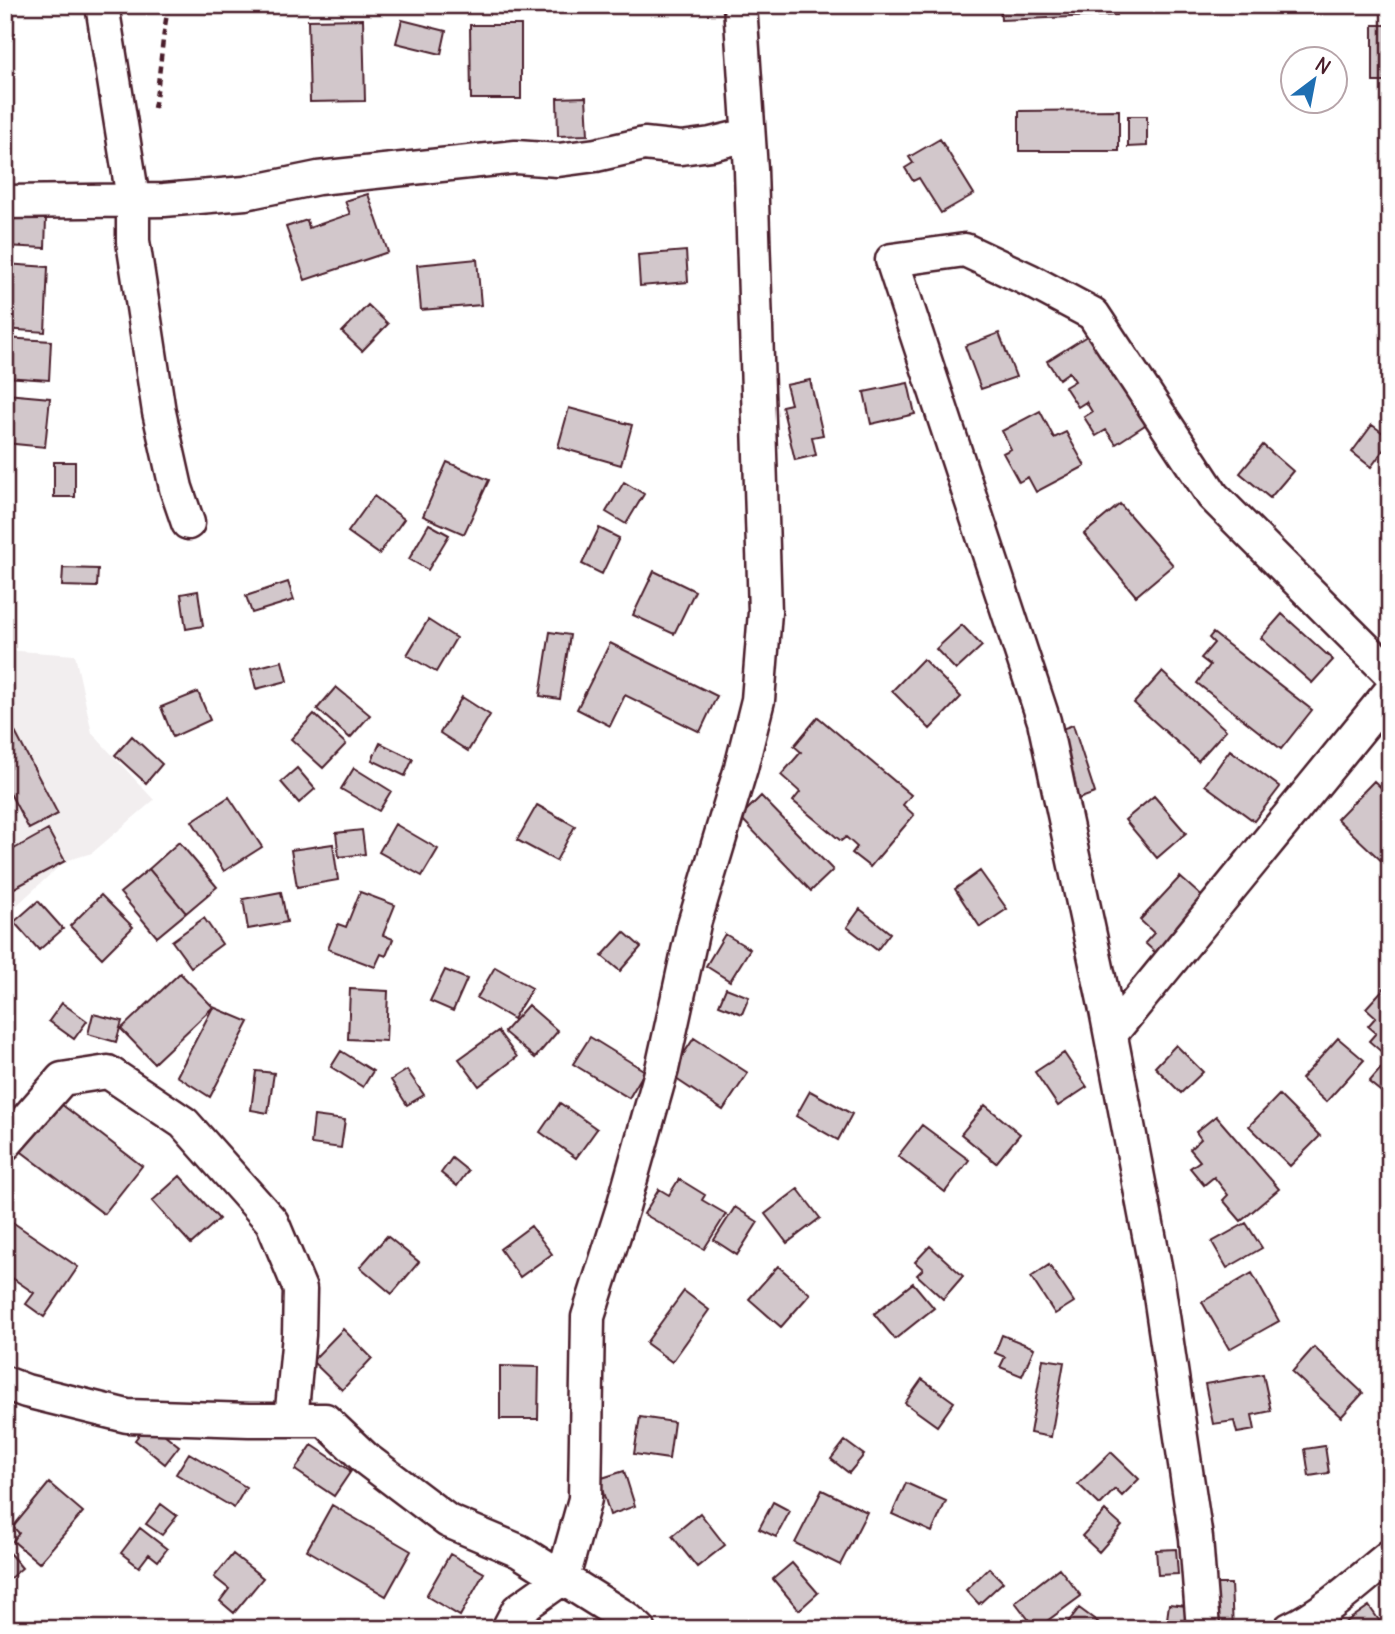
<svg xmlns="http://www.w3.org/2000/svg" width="1395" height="1634" font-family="Delius,sans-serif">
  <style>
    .built { fill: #f2eeef }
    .building { fill: #d2c7cb; stroke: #4a1f2b; stroke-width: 2 }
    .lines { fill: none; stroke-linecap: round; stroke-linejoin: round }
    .street-casing { stroke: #4a1f2b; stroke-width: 37 }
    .path { stroke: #4a1f2b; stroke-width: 4.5; stroke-dasharray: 7 5; stroke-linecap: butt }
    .street { stroke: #fff; stroke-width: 32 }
  </style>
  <rect width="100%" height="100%" fill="#fff"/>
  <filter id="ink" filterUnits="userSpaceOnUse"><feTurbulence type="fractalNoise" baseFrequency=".0143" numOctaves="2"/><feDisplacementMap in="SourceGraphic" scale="14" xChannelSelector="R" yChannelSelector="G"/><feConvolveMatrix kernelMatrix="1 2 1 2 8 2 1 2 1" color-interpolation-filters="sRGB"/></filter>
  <g filter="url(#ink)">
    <path class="built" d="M 5,650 L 75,655 L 92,733 L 154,800 L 92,853 L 65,861 L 5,916 Z"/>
    <path class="building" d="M 633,5 L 686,5 L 686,8 L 633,9 Z
      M 1000,5 L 1116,5 L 1117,15 L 1001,20 Z
      M 363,19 L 365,101 L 310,102 L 308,20 Z
      M 402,20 L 446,31 L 441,54 L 396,43 Z
      M 470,25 L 521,25 L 521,99 L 471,99 Z
      M 1373,25 L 1390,25 L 1390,82 L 1373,82 Z
      M 586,97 L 588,135 L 558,136 L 557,98 Z
      M 1119,110 L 1119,151 L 1019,151 L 1019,111 Z
      M 1128,116 L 1147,116 L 1147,146 L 1128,147 Z
      M 940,139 L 974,194 L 941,213 L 919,178 L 913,181 L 905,168 L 913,163 L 909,157 Z
      M 368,194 L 388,252 L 305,280 L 286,227 L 307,220 L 309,228 L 350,214 L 345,201 Z
      M 5,217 L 46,219 L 45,248 L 5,246 Z
      M 686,251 L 688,282 L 640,286 L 638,255 Z
      M 477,259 L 481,305 L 421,310 L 417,265 Z
      M 5,264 L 48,267 L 45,332 L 5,329 Z
      M 368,305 L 388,324 L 362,351 L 342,332 Z
      M 999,333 L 1016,377 L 981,389 L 965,346 Z
      M 1090,334 L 1148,423 L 1116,444 L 1106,430 L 1096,436 L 1084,417 L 1092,412 L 1086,402 L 1078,407 L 1065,387 L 1075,381 L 1069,372 L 1059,379 L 1047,361 Z
      M 5,338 L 51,341 L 49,380 L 5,377 Z
      M 810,380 L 823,435 L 812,437 L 816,455 L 795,460 L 782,406 L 791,404 L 786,385 Z
      M 908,383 L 915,414 L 871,424 L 864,392 Z
      M 6,394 L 50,398 L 45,447 L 5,443 Z
      M 569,408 L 632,425 L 621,465 L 558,447 Z
      M 1040,411 L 1054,438 L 1066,432 L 1085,466 L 1036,492 L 1028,477 L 1019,482 L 1003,453 L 1011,449 L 1002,431 Z
      M 1372,425 L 1390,438 L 1390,441 L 1371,467 L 1352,452 Z
      M 1263,445 L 1293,471 L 1270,498 L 1240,473 Z
      M 54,462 L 75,462 L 75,497 L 54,497 Z
      M 447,462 L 489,480 L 464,534 L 423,516 Z
      M 624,482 L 644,494 L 626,524 L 606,512 Z
      M 374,496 L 404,519 L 379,554 L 348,532 Z
      M 1120,504 L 1173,565 L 1136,596 L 1084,534 Z
      M 429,524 L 449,535 L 428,570 L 409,559 Z
      M 599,528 L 619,538 L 602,574 L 582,564 Z
      M 63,568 L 98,569 L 97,587 L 62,586 Z
      M 654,571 L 695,591 L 674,634 L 633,615 Z
      M 288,582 L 294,600 L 252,613 L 246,596 Z
      M 198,591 L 203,626 L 186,629 L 181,594 Z
      M 1282,614 L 1333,660 L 1312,683 L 1261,638 Z
      M 428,620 L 456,638 L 436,672 L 407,655 Z
      M 962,625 L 982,646 L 956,670 L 936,649 Z
      M 550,632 L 570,635 L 560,699 L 540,696 Z
      M 1213,633 L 1312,710 L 1281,749 L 1197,683 L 1210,665 L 1201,658 L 1214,643 L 1209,638 Z
      M 610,643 L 717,696 L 700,732 L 625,695 L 610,726 L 577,709 Z
      M 923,659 L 961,697 L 930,729 L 892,691 Z
      M 282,661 L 287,681 L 256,689 L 251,669 Z
      M 1162,672 L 1226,730 L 1198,761 L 1134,703 Z
      M 336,687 L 370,715 L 350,738 L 317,709 Z
      M 198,692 L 210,720 L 173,737 L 161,707 Z
      M 462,697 L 490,715 L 468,751 L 440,733 Z
      M 5,713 L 58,814 L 29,829 L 5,784 Z
      M 314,714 L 346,744 L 323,768 L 291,739 Z
      M 818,717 L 911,795 L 903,805 L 914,815 L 870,867 L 852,853 L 857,847 L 846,837 L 841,841 L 793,801 L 800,792 L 781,775 L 801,752 L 794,746 Z
      M 1073,725 L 1095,793 L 1073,801 L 1050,733 Z
      M 132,736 L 162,764 L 146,783 L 115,755 Z
      M 380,743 L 413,759 L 405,776 L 372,760 Z
      M 1230,750 L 1280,787 L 1254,821 L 1205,785 Z
      M 297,768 L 315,789 L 299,803 L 281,782 Z
      M 354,768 L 391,791 L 379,811 L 341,789 Z
      M 1374,781 L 1390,796 L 1390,869 L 1337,819 Z
      M 761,796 L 833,870 L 811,891 L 740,817 Z
      M 1154,796 L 1186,833 L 1157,858 L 1125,820 Z
      M 229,797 L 262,847 L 224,871 L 192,821 Z
      M 537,805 L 575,826 L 556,861 L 517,840 Z
      M 395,824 L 438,849 L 422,876 L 379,852 Z
      M 48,830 L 65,861 L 5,893 L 5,854 Z
      M 362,830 L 365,854 L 339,857 L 336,833 Z
      M 179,842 L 217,887 L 186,913 L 149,869 Z
      M 333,844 L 338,880 L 297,887 L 291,850 Z
      M 149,869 L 186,913 L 157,937 L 120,893 Z
      M 980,871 L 1007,909 L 980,927 L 955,889 Z
      M 1180,877 L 1207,901 L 1157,954 L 1145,943 L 1154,933 L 1140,920 Z
      M 281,892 L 287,922 L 248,929 L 243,899 Z
      M 360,892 L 395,905 L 383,935 L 393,939 L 386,956 L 381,954 L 375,967 L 328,949 L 338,924 L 346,927 Z
      M 101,895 L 133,927 L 102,958 L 70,926 Z
      M 38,901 L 63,929 L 39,950 L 14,922 Z
      M 860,909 L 890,933 L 877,950 L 847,927 Z
      M 204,918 L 222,944 L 191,967 L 172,941 Z
      M 624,932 L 641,947 L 620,971 L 602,956 Z
      M 725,934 L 750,949 L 730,981 L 706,966 Z
      M 495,967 L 532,988 L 513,1019 L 477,998 Z
      M 445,970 L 467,979 L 453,1011 L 430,1001 Z
      M 180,973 L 213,1007 L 154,1063 L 121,1029 Z
      M 1386,986 L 1390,990 L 1390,1050 L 1385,1055 L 1369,1041 L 1376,1033 L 1368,1026 L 1376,1017 L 1366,1008 Z
      M 726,988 L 749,997 L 742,1014 L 719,1005 Z
      M 350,989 L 388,991 L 386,1041 L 348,1039 Z
      M 62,1003 L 87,1021 L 74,1039 L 49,1021 Z
      M 528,1005 L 558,1031 L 535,1058 L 504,1032 Z
      M 213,1007 L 249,1022 L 210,1097 L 177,1076 Z
      M 93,1014 L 122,1021 L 116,1042 L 88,1034 Z
      M 498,1031 L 517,1057 L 479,1086 L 459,1059 Z
      M 590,1037 L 645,1071 L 629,1098 L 573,1064 Z
      M 694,1038 L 748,1073 L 723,1110 L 670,1075 Z
      M 1338,1038 L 1364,1060 L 1326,1102 L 1301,1079 Z
      M 1176,1045 L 1203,1072 L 1181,1093 L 1155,1067 Z
      M 341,1051 L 373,1071 L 363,1087 L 331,1067 Z
      M 1064,1053 L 1087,1087 L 1058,1106 L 1035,1072 Z
      M 1389,1059 L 1390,1060 L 1390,1099 L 1369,1082 Z
      M 407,1070 L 424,1095 L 407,1105 L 391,1080 Z
      M 256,1071 L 274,1073 L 268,1113 L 251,1110 Z
      M 810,1091 L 852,1114 L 838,1140 L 796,1116 Z
      M 48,1094 L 142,1166 L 104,1214 L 10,1143 Z
      M 1279,1095 L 1320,1136 L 1290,1166 L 1249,1126 Z
      M 560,1103 L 597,1129 L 576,1158 L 540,1132 Z
      M 985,1105 L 1020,1134 L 996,1163 L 961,1134 Z
      M 314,1116 L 345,1120 L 341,1148 L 311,1144 Z
      M 1216,1116 L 1279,1189 L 1241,1221 L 1223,1200 L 1228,1195 L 1214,1177 L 1204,1185 L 1190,1168 L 1200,1161 L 1190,1149 L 1201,1139 L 1196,1132 Z
      M 922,1125 L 969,1160 L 945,1192 L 898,1156 Z
      M 452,1158 L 468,1171 L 457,1186 L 441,1173 Z
      M 180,1176 L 219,1219 L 191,1244 L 152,1201 Z
      M 679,1179 L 705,1195 L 702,1200 L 726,1214 L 704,1249 L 644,1214 L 659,1189 L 669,1195 Z
      M 798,1189 L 820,1218 L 787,1243 L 765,1214 Z
      M 735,1207 L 758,1222 L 737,1255 L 714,1240 Z
      M 5,1217 L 78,1267 L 44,1317 L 26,1304 L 34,1293 L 5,1273 Z
      M 1246,1223 L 1262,1248 L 1227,1268 L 1212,1242 Z
      M 531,1226 L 552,1254 L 520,1277 L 500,1249 Z
      M 387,1236 L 419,1262 L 392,1294 L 360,1267 Z
      M 930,1246 L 963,1276 L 943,1299 L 917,1275 L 923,1269 L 915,1262 Z
      M 1049,1265 L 1074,1302 L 1055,1314 L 1031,1277 Z
      M 778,1266 L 810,1294 L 781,1327 L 749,1299 Z
      M 1252,1273 L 1279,1321 L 1229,1349 L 1202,1302 Z
      M 913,1283 L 934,1308 L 895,1339 L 874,1314 Z
      M 684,1291 L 709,1310 L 672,1362 L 646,1343 Z
      M 343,1329 L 372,1358 L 342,1390 L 312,1361 Z
      M 1002,1335 L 1034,1348 L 1022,1376 L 1000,1367 L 1005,1357 L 995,1353 Z
      M 1314,1347 L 1363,1393 L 1341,1417 L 1292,1372 Z
      M 1043,1359 L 1064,1362 L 1051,1437 L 1030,1433 Z
      M 500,1366 L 539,1367 L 538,1419 L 500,1419 Z
      M 1263,1374 L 1271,1411 L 1252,1415 L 1255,1430 L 1237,1433 L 1234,1421 L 1213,1424 L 1205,1384 Z
      M 922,1379 L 954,1402 L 937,1426 L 905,1403 Z
      M 640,1417 L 674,1422 L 669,1459 L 634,1454 Z
      M 149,1422 L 179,1446 L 165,1464 L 135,1440 Z
      M 845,1441 L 864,1455 L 849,1473 L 831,1459 Z
      M 312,1445 L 351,1471 L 334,1496 L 295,1470 Z
      M 1325,1446 L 1329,1473 L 1309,1476 L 1305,1449 Z
      M 1111,1452 L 1139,1479 L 1122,1496 L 1115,1489 L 1100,1505 L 1078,1484 Z
      M 189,1453 L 246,1487 L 234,1508 L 176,1474 Z
      M 624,1471 L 635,1506 L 610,1515 L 599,1479 Z
      M 49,1483 L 83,1512 L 39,1563 L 13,1541 L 19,1533 L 13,1527 Z
      M 906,1483 L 946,1501 L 932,1532 L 892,1514 Z
      M 822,1490 L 867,1512 L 840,1565 L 795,1543 Z
      M 773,1502 L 790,1511 L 776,1537 L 759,1529 Z
      M 161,1504 L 177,1516 L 162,1535 L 146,1524 Z
      M 332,1505 L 411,1551 L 386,1596 L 307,1550 Z
      M 1105,1511 L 1122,1526 L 1099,1552 L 1082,1536 Z
      M 700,1513 L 725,1545 L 697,1567 L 672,1536 Z
      M 140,1528 L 167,1549 L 158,1561 L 149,1554 L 139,1567 L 121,1553 Z
      M 5,1548 L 22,1568 L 8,1580 L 5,1577 Z
      M 1176,1549 L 1178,1574 L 1158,1575 L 1156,1550 Z
      M 233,1554 L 263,1578 L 234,1613 L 220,1601 L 229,1589 L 214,1577 Z
      M 450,1554 L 484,1573 L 460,1616 L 426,1596 Z
      M 792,1563 L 818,1593 L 799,1610 L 773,1579 Z
      M 989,1568 L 1003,1582 L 979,1604 L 966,1590 Z
      M 1059,1568 L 1081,1596 L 1036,1629 L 1015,1602 Z
      M 1213,1584 L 1231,1584 L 1233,1629 L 1216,1629 Z
      M 1169,1604 L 1186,1606 L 1184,1629 L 1143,1629 L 1144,1624 L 1166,1627 Z
      M 1369,1606 L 1385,1629 L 1336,1629 Z
      M 1079,1608 L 1098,1622 L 1093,1629 L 1063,1629 Z"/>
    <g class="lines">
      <g class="street-casing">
        <path id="street" d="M 102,5 L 133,199 L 133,241 L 159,412 L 176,488 L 188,523
          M 5,202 L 164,200 L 245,193 L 318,178 L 516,157 L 558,160 L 596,155 L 644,144 L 681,148 L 711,144 L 748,135
          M 1111,1034 L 1390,692
          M 5,1144 L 62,1079 L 108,1072 L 184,1123 L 272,1222 L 300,1289 L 299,1335 L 291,1420
          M 5,1383 L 26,1391 L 127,1416 L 249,1420 L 325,1420 L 366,1459 L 448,1521 L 519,1551 L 626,1618 L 639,1629
          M 508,1629 L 518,1610 L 563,1578 L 585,1499 L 588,1317 L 623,1207 L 662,1069 L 694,924 L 741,768 L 758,700 L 765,612 L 751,170 L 740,5
          M 1203,1629 L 1196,1538 L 1158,1282 L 1106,1010 L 1044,721 L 892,260 L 965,250 L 1031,281 L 1093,314 L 1213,496 L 1390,673
          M 1290,1629 C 1323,1615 1361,1579 1390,1556"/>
      </g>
      <path class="path" d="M 154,108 C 161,74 161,39 169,5"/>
      <use href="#street" class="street"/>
    </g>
  </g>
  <rect width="1395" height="1634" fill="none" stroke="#fff" stroke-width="28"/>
  <rect x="14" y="14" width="1367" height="1606" fill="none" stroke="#4a1f2b" stroke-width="2.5" filter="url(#ink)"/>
  <g transform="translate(1314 80) rotate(32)"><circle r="33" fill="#ffffff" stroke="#b7a5aa" stroke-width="2"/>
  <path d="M0-5L12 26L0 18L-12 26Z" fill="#1f6fb2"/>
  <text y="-10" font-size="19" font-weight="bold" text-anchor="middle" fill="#4a1f2b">N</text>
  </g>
</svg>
